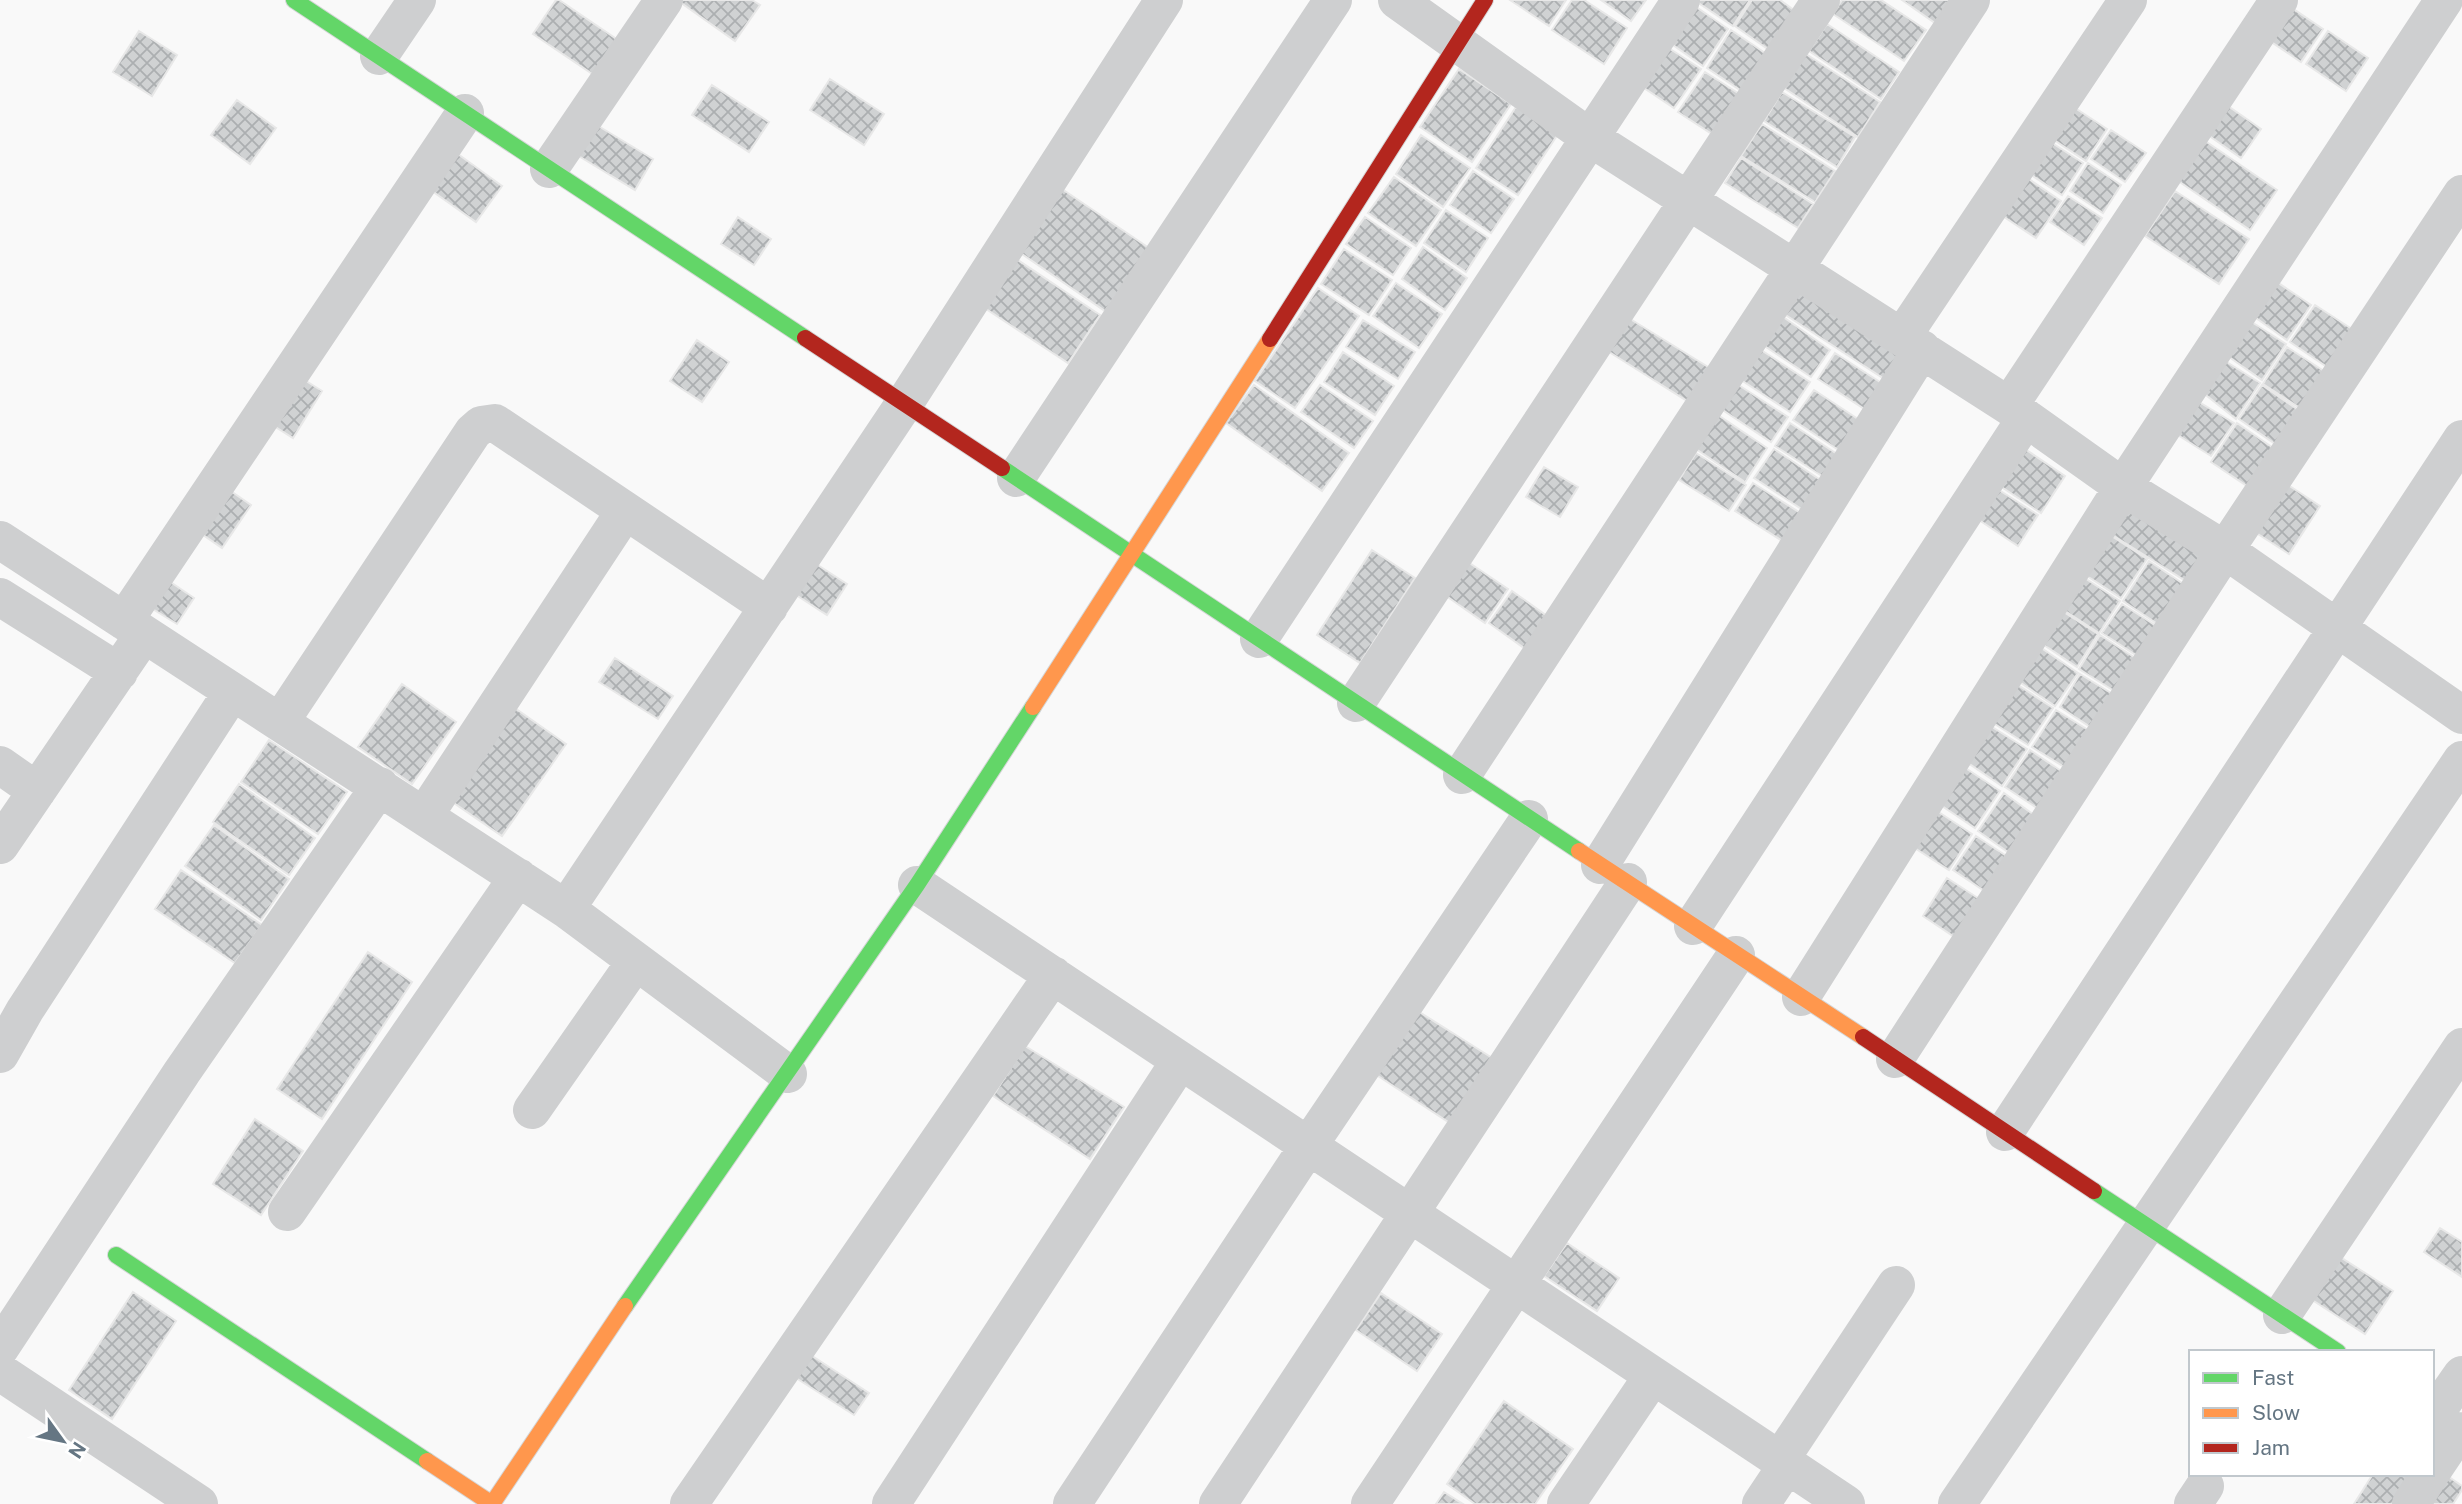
<svg xmlns="http://www.w3.org/2000/svg" width="2462" height="1504" font-family="'Public Sans',sans-serif">
  <style>
    .building { fill: url(#building-cross-hatch); stroke: #e8e8e8; stroke-width: 2 }
    .lines { fill: none; stroke-linecap: round; stroke-linejoin: round }
    .fast-casing { stroke: #d5d6d7; stroke-width: 18 }
    .slow-casing { stroke: #d5d6d7; stroke-width: 18 }
    .jam-casing { stroke: #d5d6d7; stroke-width: 18 }
    .street { stroke: #cecfd0; stroke-width: 38 }
    .fast { stroke: #63d668; stroke-width: 16 }
    .slow { stroke: #ff974d; stroke-width: 16 }
    .jam { stroke: #b3261e; stroke-width: 16 }
  </style>
  <defs>
    <pattern id="building-cross-hatch" width="8" height="8" patternUnits="userSpaceOnUse" patternTransform="scale(1.75)"><rect width="8" height="8" fill="#d0d2d3"/><path d="M0 0l8 8M0 8l8-8" fill="none" stroke="#acafb1"/></pattern>
  </defs>
  <rect width="100%" height="100%" fill="#f9f9f9"/>
  <path class="building" d="M 556,0 L 559,0 L 618,40 L 594,75 L 533,34 Z
    M 677,0 L 752,0 L 760,5 L 735,41 Z
    M 1510,0 L 1566,0 L 1549,26 Z
    M 1572,0 L 1584,0 L 1627,28 L 1604,64 L 1552,30 Z
    M 1601,0 L 1646,0 L 1631,21 Z
    M 1694,0 L 1750,0 L 1733,26 Z
    M 1752,0 L 1780,0 L 1798,13 L 1772,52 L 1735,26 Z
    M 1842,0 L 1881,0 L 1926,30 L 1904,61 L 1833,14 Z
    M 1902,0 L 1950,0 L 1935,23 Z
    M 1689,2 L 1728,29 L 1703,66 L 1663,38 Z
    M 2283,2 L 2323,29 L 2301,62 L 2261,35 Z
    M 1827,24 L 1899,72 L 1881,99 L 1809,51 Z
    M 1731,30 L 1768,55 L 1743,92 L 1707,68 Z
    M 139,31 L 177,55 L 152,96 L 113,72 Z
    M 2328,31 L 2368,58 L 2346,91 L 2306,64 Z
    M 1664,45 L 1701,69 L 1674,108 L 1638,84 Z
    M 1806,54 L 1880,102 L 1858,137 L 1784,88 Z
    M 1459,69 L 1511,104 L 1472,162 L 1420,127 Z
    M 1705,72 L 1741,95 L 1715,136 L 1678,112 Z
    M 830,79 L 884,114 L 864,145 L 810,110 Z
    M 712,85 L 769,122 L 749,152 L 692,115 Z
    M 1782,92 L 1855,137 L 1837,167 L 1764,121 Z
    M 2218,99 L 2261,129 L 2241,158 L 2198,128 Z
    M 237,100 L 276,128 L 250,164 L 211,135 Z
    M 2069,104 L 2107,129 L 2086,161 L 2048,136 Z
    M 1516,107 L 1558,134 L 1518,195 L 1476,168 Z
    M 590,121 L 653,159 L 635,190 L 572,152 Z
    M 1762,124 L 1835,171 L 1815,202 L 1741,156 Z
    M 2111,130 L 2146,153 L 2125,182 L 2091,159 Z
    M 2195,134 L 2277,190 L 2250,230 L 2168,174 Z
    M 1421,135 L 1470,168 L 1443,207 L 1396,174 Z
    M 2046,139 L 2083,163 L 2062,195 L 2025,171 Z
    M 451,149 L 502,186 L 476,222 L 425,186 Z
    M 1741,158 L 1813,204 L 1798,228 L 1725,183 Z
    M 2088,163 L 2121,185 L 2103,213 L 2070,191 Z
    M 1473,171 L 1514,199 L 1491,233 L 1450,205 Z
    M 2020,173 L 2061,201 L 2036,238 L 1995,211 Z
    M 1394,177 L 1441,210 L 1416,246 L 1368,213 Z
    M 1062,189 L 1149,248 L 1105,311 L 1019,252 Z
    M 2175,191 L 2249,239 L 2219,284 L 2145,236 Z
    M 2068,196 L 2102,218 L 2084,245 L 2050,222 Z
    M 1446,210 L 1488,238 L 1466,272 L 1424,243 Z
    M 738,217 L 771,239 L 754,265 L 721,244 Z
    M 1365,217 L 1411,248 L 1393,275 L 1346,244 Z
    M 1423,247 L 1467,278 L 1445,310 L 1402,279 Z
    M 1344,249 L 1392,280 L 1369,315 L 1321,284 Z
    M 1012,256 L 1100,315 L 1068,363 L 980,305 Z
    M 2271,278 L 2311,305 L 2287,340 L 2249,313 Z
    M 1396,283 L 1442,314 L 1419,348 L 1373,316 Z
    M 1318,288 L 1359,316 L 1295,408 L 1255,381 Z
    M 1796,289 L 1901,357 L 1886,380 L 1781,312 Z
    M 2315,305 L 2358,333 L 2333,371 L 2290,342 Z
    M 1779,314 L 1830,350 L 1811,377 L 1760,343 Z
    M 1627,317 L 1713,370 L 1692,404 L 1606,350 Z
    M 2247,319 L 2286,344 L 2262,380 L 2222,352 Z
    M 1363,320 L 1415,352 L 1398,379 L 1346,347 Z
    M 697,340 L 729,362 L 702,402 L 670,381 Z
    M 2287,347 L 2330,375 L 2306,412 L 2263,384 Z
    M 1758,348 L 1810,382 L 1790,412 L 1738,378 Z
    M 1343,352 L 1394,386 L 1375,415 L 1324,382 Z
    M 1835,353 L 1883,384 L 1866,410 L 1818,379 Z
    M 2222,359 L 2260,383 L 2236,419 L 2202,392 Z
    M 295,374 L 322,391 L 293,438 L 266,421 Z
    M 1737,384 L 1788,417 L 1771,442 L 1721,409 Z
    M 1254,385 L 1349,453 L 1322,491 L 1226,423 Z
    M 1320,385 L 1373,421 L 1354,448 L 1301,412 Z
    M 2262,385 L 2304,414 L 2281,448 L 2239,419 Z
    M 1814,390 L 1867,425 L 1846,455 L 1793,420 Z
    M 2194,399 L 2234,423 L 2211,456 L 2173,432 Z
    M 1718,415 L 1767,448 L 1745,482 L 1696,449 Z
    M 1790,423 L 1840,456 L 1825,478 L 1775,446 Z
    M 2237,423 L 2279,452 L 2253,490 L 2211,462 Z
    M 1774,449 L 1822,481 L 1803,510 L 1754,478 Z
    M 2025,449 L 2065,476 L 2041,513 L 2000,486 Z
    M 1696,453 L 1746,485 L 1729,511 L 1679,480 Z
    M 1544,467 L 1578,487 L 1560,517 L 1526,497 Z
    M 2279,479 L 2320,506 L 2289,554 L 2247,527 Z
    M 1753,483 L 1802,514 L 1784,542 L 1735,511 Z
    M 222,485 L 251,505 L 222,548 L 193,528 Z
    M 1999,490 L 2038,515 L 2018,546 L 1979,520 Z
    M 2125,501 L 2207,554 L 2189,583 L 2106,531 Z
    M 2107,533 L 2147,559 L 2121,598 L 2081,572 Z
    M 1372,550 L 1415,578 L 1360,663 L 1317,635 Z
    M 810,560 L 847,584 L 827,615 L 790,591 Z
    M 1465,560 L 1508,589 L 1485,623 L 1442,593 Z
    M 2149,561 L 2185,585 L 2159,625 L 2123,601 Z
    M 2080,575 L 2120,601 L 2099,633 L 2059,607 Z
    M 169,581 L 194,598 L 177,624 L 151,608 Z
    M 1512,591 L 1554,621 L 1531,653 L 1489,623 Z
    M 2122,604 L 2158,627 L 2139,657 L 2102,633 Z
    M 2059,609 L 2098,634 L 2077,667 L 2038,641 Z
    M 2100,635 L 2140,661 L 2119,694 L 2079,669 Z
    M 2037,645 L 2078,673 L 2055,706 L 2015,679 Z
    M 615,658 L 673,696 L 658,719 L 599,682 Z
    M 2080,674 L 2119,698 L 2098,732 L 2060,707 Z
    M 2015,683 L 2053,708 L 2028,745 L 1990,721 Z
    M 402,684 L 456,722 L 412,784 L 358,747 Z
    M 512,706 L 566,744 L 502,836 L 448,799 Z
    M 2056,710 L 2093,733 L 2069,770 L 2032,747 Z
    M 1989,725 L 2027,749 L 2002,786 L 1965,761 Z
    M 269,740 L 347,792 L 318,834 L 241,782 Z
    M 2030,750 L 2067,775 L 2043,812 L 2005,787 Z
    M 1964,767 L 2000,791 L 1975,828 L 1939,804 Z
    M 239,784 L 315,838 L 289,875 L 213,822 Z
    M 2004,793 L 2041,820 L 2015,857 L 1978,831 Z
    M 1934,809 L 1972,834 L 1949,870 L 1910,845 Z
    M 214,825 L 289,879 L 261,920 L 185,866 Z
    M 1976,836 L 2014,861 L 1992,896 L 1953,870 Z
    M 181,870 L 262,925 L 235,963 L 155,909 Z
    M 1947,878 L 1987,904 L 1962,942 L 1923,916 Z
    M 368,952 L 412,982 L 322,1119 L 277,1089 Z
    M 1413,1008 L 1497,1061 L 1456,1127 L 1375,1074 Z
    M 1025,1046 L 1124,1107 L 1090,1159 L 993,1096 Z
    M 255,1119 L 303,1151 L 261,1215 L 213,1184 Z
    M 2440,1228 L 2462,1242 L 2462,1277 L 2424,1252 Z
    M 1567,1243 L 1619,1278 L 1597,1311 L 1544,1276 Z
    M 2331,1251 L 2393,1291 L 2365,1334 L 2303,1294 Z
    M 133,1292 L 176,1321 L 112,1419 L 69,1390 Z
    M 1381,1293 L 1442,1334 L 1417,1371 L 1356,1330 Z
    M 800,1348 L 869,1393 L 854,1415 L 785,1371 Z
    M 1504,1401 L 1573,1449 L 1535,1504 L 1475,1504 L 1447,1484 Z
    M 2439,1470 L 2462,1486 L 2462,1490 L 2453,1504 L 2416,1504 Z
    M 2373,1474 L 2412,1474 L 2393,1504 L 2354,1504 Z
    M 1444,1492 L 1463,1504 L 1436,1504 Z"/>
  <g class="lines">
    <g class="fast-casing">
      <path id="fast" d="M 294,0 L 805,338
        M 1002,468 L 1579,851
        M 2094,1191 L 2338,1352
        M 116,1255 L 427,1461
        M 625,1306 L 917,885 L 1033,707"/>
    </g>
    <g class="slow-casing">
      <path id="slow" d="M 1033,707 L 1270,339
        M 1579,851 L 1863,1037
        M 427,1461 L 492,1504 L 625,1306"/>
    </g>
    <g class="jam-casing">
      <path id="jam" d="M 805,338 L 1002,468
        M 1270,339 L 1485,0
        M 1863,1037 L 2094,1191"/>
    </g>
    <path class="street" d="M 1397,0 L 1589,137 L 2009,406 L 2123,487 L 2225,550 L 2462,715
      M 379,56 L 417,0
      M 549,169 L 664,0
      M 1902,337 L 2128,0
      M 2009,406 L 2279,0
      M 1016,478 L 1333,0
      M 0,540 L 566,909 L 788,1074
      M 0,597 L 119,672
      M 124,621 L 465,113
      M 1259,639 L 1681,0
      M 1356,703 L 1821,0
      M 280,722 L 473,432 L 481,425 L 495,423 L 769,607
      M 0,765 L 37,791
      M 1462,775 L 1971,0
      M 424,816 L 625,511
      M 0,845 L 144,634
      M 1600,865 L 1922,349
      M 917,885 C 1227,1091 1535,1300 1846,1504
      M 566,909 L 904,404 L 1164,0
      M 1693,926 L 2026,418
      M 1801,997 L 2123,487 L 2444,0
      M 0,1054 L 25,1010 L 232,692
      M 1895,1059 L 2225,550 L 2462,194
      M 532,1110 L 636,961
      M 2005,1132 L 2462,439
      M 287,1212 L 518,877
      M 2282,1315 L 2462,1047
      M 0,1348 L 182,1072 L 380,786
      M 0,1372 L 199,1504
      M 2434,1415 L 2462,1375
      M 1780,1460 L 1896,1285
      M 2432,1471 L 2459,1431
      M 689,1504 L 1053,975
      M 891,1504 L 1180,1061
      M 1072,1504 L 1309,1145 L 1529,819
      M 1218,1504 L 1628,882
      M 1370,1504 L 1736,955
      M 1566,1504 L 1652,1377
      M 1761,1504 L 1787,1465
      M 1957,1504 L 2462,760
      M 2193,1504 L 2205,1486
      M 2411,1504 L 2430,1474"/>
    <use href="#fast" class="fast"/>
    <use href="#slow" class="slow"/>
    <use href="#jam" class="jam"/>
  </g>
  <rect x="2189" y="1350" width="245" height="126" fill="#ffffff" stroke="#c1c8cd" stroke-width="2"/>
  <rect x="2203" y="1373" width="35" height="10" fill="#63d668" stroke="#c1c8cd" stroke-width="2"/>
  <text x="2252" y="1385" font-size="21" fill="#657683">Fast</text>
  <rect x="2203" y="1408" width="35" height="10" fill="#ff974d" stroke="#c1c8cd" stroke-width="2"/>
  <text x="2252" y="1420" font-size="21" fill="#657683">Slow</text>
  <rect x="2203" y="1443" width="35" height="10" fill="#b3261e" stroke="#c1c8cd" stroke-width="2"/>
  <text x="2252" y="1455" font-size="21" fill="#657683">Jam</text>
  <g transform="translate(63 1441) rotate(123)" stroke="#ffffff" stroke-width="5" paint-order="stroke">
  <path d="M0-5L12 26L0 18L-12 26Z" fill="#657683"/>
  <text y="-10" font-size="19" font-weight="bold" text-anchor="middle" fill="#657683">N</text>
  </g>
</svg>
